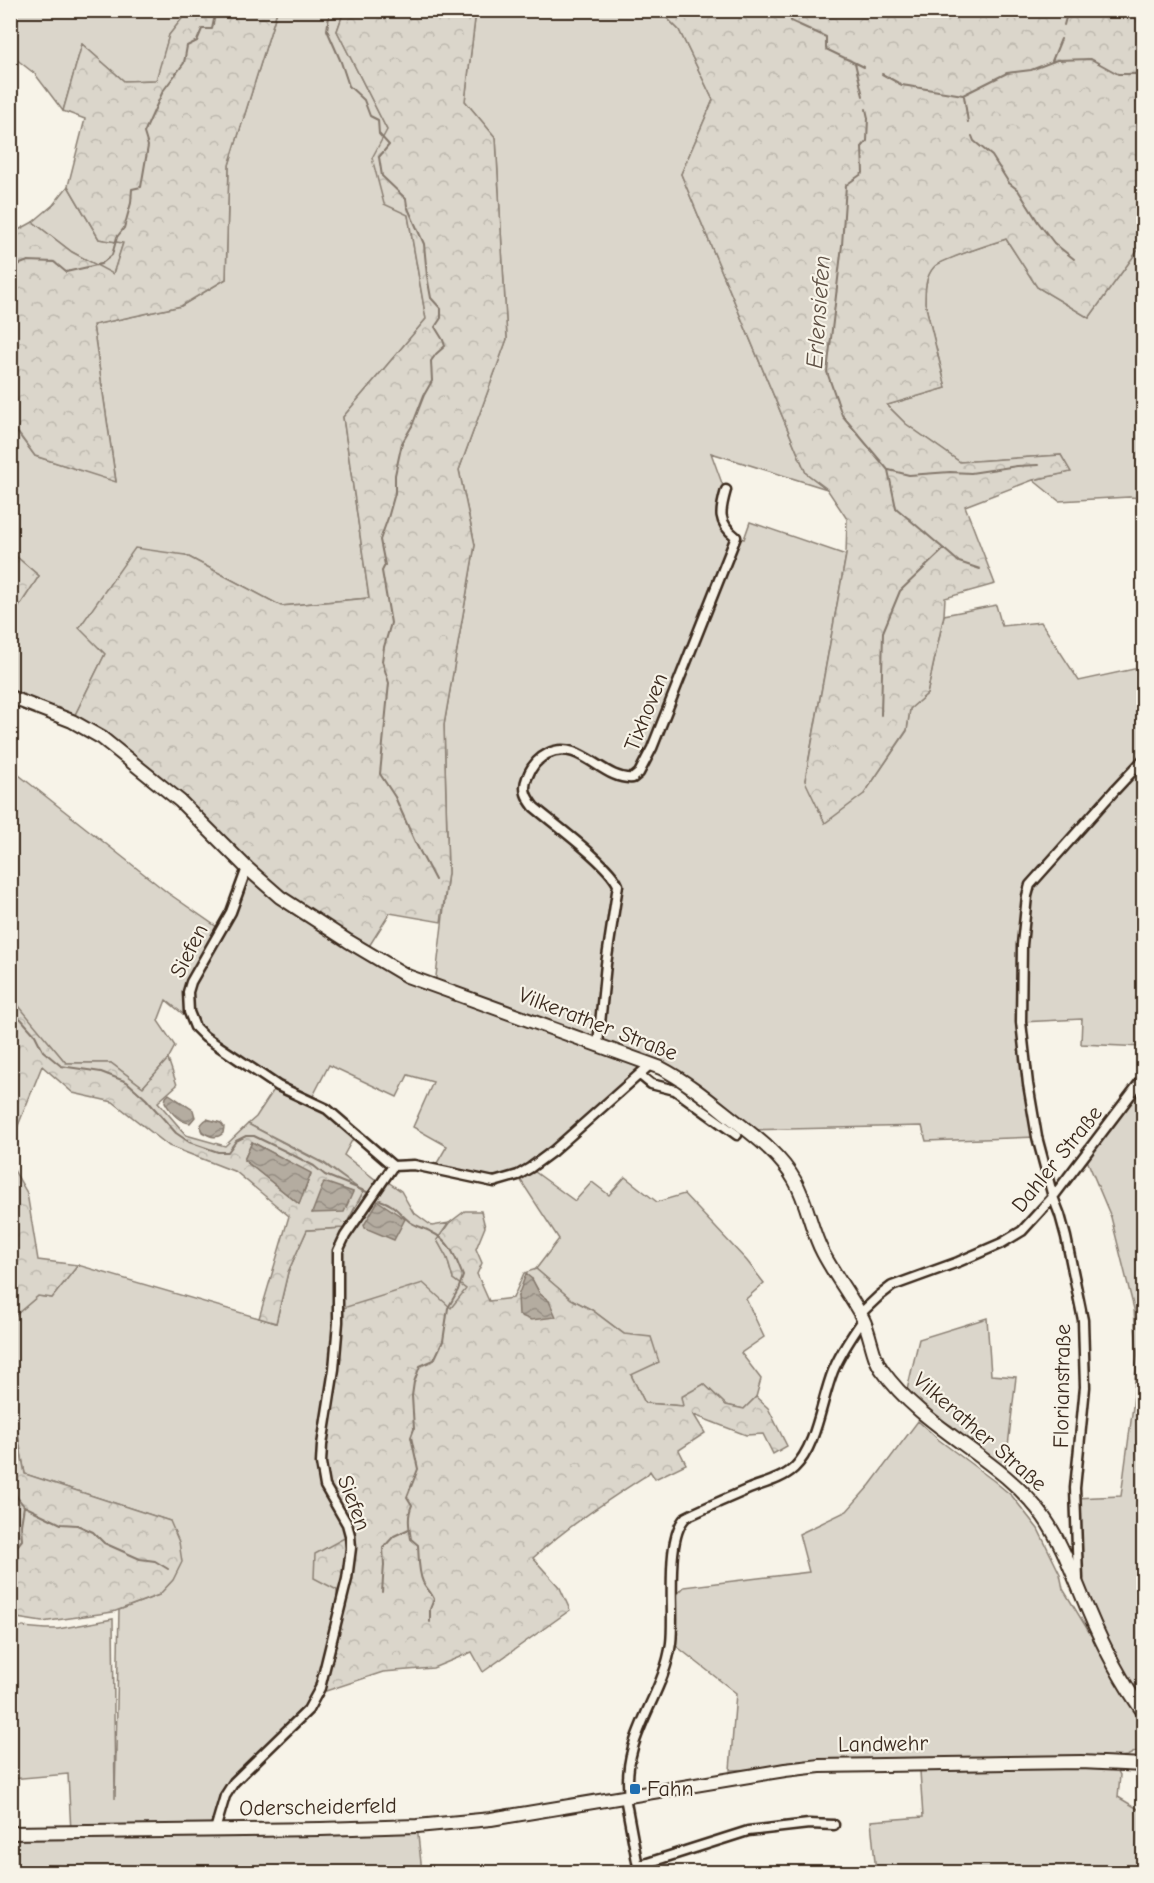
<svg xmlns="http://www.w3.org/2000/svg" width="1154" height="1883" font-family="'Comic Neue',sans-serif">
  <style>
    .green { fill: #dbd6cb; stroke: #8b8074; stroke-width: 1.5 }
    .forest { fill: url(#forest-crowns); stroke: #8b8074; stroke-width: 1.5; fill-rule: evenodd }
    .water { fill: url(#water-waves); stroke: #84786c; stroke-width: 1.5 }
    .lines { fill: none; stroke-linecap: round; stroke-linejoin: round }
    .stream { stroke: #84786c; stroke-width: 2 }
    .street-casing { stroke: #3b2a1e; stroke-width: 13 }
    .secondary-casing { stroke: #3b2a1e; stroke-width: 16 }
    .street { stroke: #f7f3e8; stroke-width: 8 }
    .secondary { stroke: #f7f3e8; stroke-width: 12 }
    .poi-dot { fill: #1f6fb2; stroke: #f7f3e8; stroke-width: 2 }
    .labels { text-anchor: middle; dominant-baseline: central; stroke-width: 4.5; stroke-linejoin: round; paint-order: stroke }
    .street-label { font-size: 22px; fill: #3b2a1e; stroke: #f7f3e8 }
    .poi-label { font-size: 22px; fill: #3b2a1e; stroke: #f7f3e8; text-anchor: start }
    .water-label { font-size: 24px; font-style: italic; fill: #5f5145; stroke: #f7f3e8 }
  </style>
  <defs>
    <pattern id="forest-crowns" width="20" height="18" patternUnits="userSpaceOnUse" patternTransform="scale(1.5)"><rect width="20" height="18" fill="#dbd6cb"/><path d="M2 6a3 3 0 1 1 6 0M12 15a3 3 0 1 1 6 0" fill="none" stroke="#bdb8ae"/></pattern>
    <pattern id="water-waves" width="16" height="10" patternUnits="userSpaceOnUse" patternTransform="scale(1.5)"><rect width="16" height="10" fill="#b4aca0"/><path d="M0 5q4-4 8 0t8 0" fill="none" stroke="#948c82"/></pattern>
  </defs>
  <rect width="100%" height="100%" fill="#f7f3e8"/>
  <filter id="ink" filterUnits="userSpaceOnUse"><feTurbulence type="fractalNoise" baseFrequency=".0167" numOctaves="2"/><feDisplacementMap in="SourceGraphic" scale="12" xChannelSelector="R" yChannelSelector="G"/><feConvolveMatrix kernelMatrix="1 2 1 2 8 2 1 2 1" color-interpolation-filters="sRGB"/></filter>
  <g filter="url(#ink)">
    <path class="green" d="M 10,11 L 188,11 L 169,35 L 157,80 L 124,81 L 82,44 L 63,111 L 35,74 L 11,55 Z
      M 277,11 L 344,11 L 337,31 L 387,130 L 408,215 L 426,319 L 343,417 L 369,598 L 281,606 L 185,555 L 105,654 L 72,721 L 19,701 L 11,712 L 11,619 L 39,576 L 11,552 L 10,423 L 35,456 L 116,481 L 93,325 L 181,306 L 226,279 L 229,165 Z
      M 476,11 L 660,11 L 679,30 L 713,100 L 681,174 L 806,473 L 827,489 L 711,453 L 723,486 L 721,528 L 736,537 L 744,539 L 750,522 L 846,555 L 805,780 L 864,794 L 907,731 L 910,708 L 927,694 L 944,615 L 996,605 L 1002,626 L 1041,622 L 1079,681 L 1139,668 L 1139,623 L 1143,622 L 1143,1047 L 1081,1044 L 1082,1019 L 1021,1022 L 1037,1137 L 926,1141 L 922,1126 L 746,1130 L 651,1064 L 531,1169 L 575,1201 L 592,1182 L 609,1195 L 625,1177 L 657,1202 L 684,1194 L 747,1261 L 764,1283 L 746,1299 L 764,1337 L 741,1353 L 761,1379 L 756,1397 L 744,1409 L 726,1405 L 704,1384 L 684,1406 L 645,1403 L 631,1375 L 624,1334 L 592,1310 L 571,1299 L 536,1269 L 559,1239 L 518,1176 L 503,1180 L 433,1170 L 447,1146 L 413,1127 L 433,1082 L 408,1075 L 397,1097 L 329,1065 L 311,1100 L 356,1133 L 344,1155 L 381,1184 L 373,1198 L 377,1200 L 388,1182 L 401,1191 L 413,1212 L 432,1226 L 449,1223 L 437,1240 L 447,1258 L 453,1279 L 467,1289 L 451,1308 L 350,1535 L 337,1589 L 339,1610 L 323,1673 L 306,1707 L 232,1779 L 215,1829 L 417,1826 L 422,1872 L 11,1872 L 11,1833 L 71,1832 L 68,1774 L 11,1779 L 11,1626 L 45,1629 L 58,1629 L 113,1619 L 115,1799 L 119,1610 L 159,1595 L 170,1521 L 25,1474 L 11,1395 L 11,1319 L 38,1296 L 52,1298 L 78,1265 L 276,1323 L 288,1272 L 307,1230 L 344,1228 L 363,1192 L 324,1163 L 248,1124 L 256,1117 L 277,1085 L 241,1062 L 166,1000 L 158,1021 L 175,1046 L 168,1059 L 143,1087 L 111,1063 L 66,1063 L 45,1038 L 11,1028 L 10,768 L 168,893 L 220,929 L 247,868 L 280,897 L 435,985 L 448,873 L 444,725 L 475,545 L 459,470 L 507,339 L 496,138 L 465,101 Z
      M 68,186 L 99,239 L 123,243 L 113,275 L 72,252 L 33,222 L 53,205 Z
      M 1006,239 L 1037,287 L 1089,318 L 1143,243 L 1143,498 L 1129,497 L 1059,501 L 1033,480 L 1070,472 L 1061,455 L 960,462 L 906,424 L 887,405 L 946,388 L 925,303 C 925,290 925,277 934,266 C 940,260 994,243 1006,239 Z
      M 1143,1080 L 1143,1706 L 1130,1685 L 1091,1605 L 1086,1590 L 1079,1588 L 1075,1498 L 1121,1496 L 1133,1406 L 1137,1354 L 1134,1309 L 1111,1217 L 1087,1160 Z
      M 987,1318 L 991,1375 L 1016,1377 L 1005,1472 L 965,1443 L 952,1426 L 923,1409 L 907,1390 L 919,1339 Z
      M 918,1421 L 939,1440 L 994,1481 L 1012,1496 L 1038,1529 L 1060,1574 L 1063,1589 L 1143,1721 L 1143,1748 L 1127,1756 L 1111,1758 L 730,1770 L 736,1693 L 671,1642 L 672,1600 L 684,1587 L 809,1572 L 799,1534 L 847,1511 L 870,1485 Z
      M 1091,1767 L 1116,1768 L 1120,1775 L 1118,1797 L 1138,1809 L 1143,1810 L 1143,1872 L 876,1872 L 871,1821 L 923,1817 L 920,1771 L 927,1768 Z"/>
    <path class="forest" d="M 188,11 L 277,11 L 229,165 L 226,279 L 181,306 L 93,325 L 116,482 L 35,456 L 11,423 L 11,234 L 33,222 L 72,252 L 113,274 L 123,243 L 99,239 L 68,186 L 85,119 L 63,111 L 82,44 L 124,81 L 156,80 L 169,35 Z
      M 344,11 L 476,11 L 465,101 L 496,138 L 507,339 L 459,470 L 475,545 L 444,725 L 448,873 L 441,922 L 390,913 L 366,951 L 280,897 L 180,801 L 72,721 L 105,654 L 79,628 L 135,548 L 185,555 L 281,606 L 369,598 L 343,417 L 426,319 L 408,215 L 384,204 L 372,158 L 387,130 L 337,31 Z
      M 660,11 L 1143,11 L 1143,243 L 1089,318 L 1037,287 L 1006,239 C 994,243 940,260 934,267 C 925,277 925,290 925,303 L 946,388 L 887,405 L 906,424 L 960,462 L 1061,455 L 1071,472 L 1033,480 L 965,506 L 995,584 L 945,598 L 944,615 L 927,694 L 910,709 L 907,730 L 864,794 L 825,823 L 805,781 L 846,555 L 847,519 L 827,489 L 806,473 L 681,174 L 713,100 L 679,30 Z
      M 11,552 L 39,576 L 11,619 Z
      M 11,1000 L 14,1000 L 66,1063 L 111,1063 L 143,1087 L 168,1059 L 177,1085 L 158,1102 L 186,1135 L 225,1146 L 248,1124 L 324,1164 L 363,1192 L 344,1228 L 307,1230 L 288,1272 L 276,1323 L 259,1318 L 289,1216 L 236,1172 L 169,1146 L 113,1102 L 73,1093 L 42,1066 L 11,1143 ZM 252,1142 L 311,1174 L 299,1204 L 244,1160 ZM 333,1186 L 352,1192 L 312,1213 Z
      M 11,1165 L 27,1193 L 38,1260 L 78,1265 L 52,1298 L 38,1296 L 11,1319 Z
      M 465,1211 L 481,1211 L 485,1227 L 476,1249 L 482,1263 L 477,1274 L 489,1301 L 513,1298 L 524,1273 L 536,1269 L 571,1299 L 592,1310 L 624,1334 L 651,1337 L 659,1362 L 631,1375 L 645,1403 L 683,1406 L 681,1397 L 704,1384 L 726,1405 L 744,1409 L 756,1397 L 768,1408 L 787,1446 L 773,1454 L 763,1434 L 746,1435 L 694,1415 L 705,1433 L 679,1450 L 686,1464 L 655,1479 L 650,1471 L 647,1475 C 607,1501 568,1526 533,1558 L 560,1588 L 570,1610 L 483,1672 L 472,1652 L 433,1668 L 383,1672 L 326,1691 L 320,1688 L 339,1610 L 337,1590 L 314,1578 L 315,1554 L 350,1535 L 332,1498 L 321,1463 L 338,1322 L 343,1308 L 423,1283 L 451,1308 L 466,1289 L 453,1279 L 447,1258 L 437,1240 L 449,1223 ZM 532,1279 L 540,1294 L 549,1301 L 518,1296 Z
      M 10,1395 L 25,1474 L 170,1521 L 179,1542 L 182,1562 L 173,1580 L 159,1595 L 113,1612 L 42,1622 L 11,1617 Z"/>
    <path class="water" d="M 169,1094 L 193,1110 L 195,1117 L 190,1123 C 179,1122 170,1111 165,1102 L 166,1097 Z
      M 207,1119 L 221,1123 L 224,1127 L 223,1133 C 216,1140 210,1136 202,1132 C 199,1126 201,1123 207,1119 Z
      M 252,1142 L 311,1173 L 299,1204 L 244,1160 Z
      M 324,1182 L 353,1192 L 344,1212 L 312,1213 Z
      M 378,1201 L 405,1219 L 394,1240 L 365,1228 L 364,1225 Z
      M 526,1274 L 532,1279 L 540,1294 L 549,1301 L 556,1317 L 531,1320 L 519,1315 L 518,1296 Z"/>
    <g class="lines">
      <path class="stream" d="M 330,10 L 327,30 L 341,62 L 349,86 L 364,100 L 370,116 L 378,120 L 379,134 L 389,145 L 379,157 L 382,176 L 406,199 L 407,206 L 424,244 L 427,276 L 431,298 L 441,309 L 441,318 L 435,327 L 443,340 L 445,346 L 436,354 L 431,361 L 432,381 L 424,395 L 412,426 L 402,443 L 395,475 L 395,493 L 388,518 L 380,540 L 385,565 L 382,571 L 391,623 L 384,647 L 382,661 L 389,683 L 380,774 L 395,797 L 415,842 L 435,880
        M 790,10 L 791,21 L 826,37 L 826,49 L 855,63 L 863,96
        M 1064,25 L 1068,10
        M 1052,61 L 1061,39
        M 856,63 L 864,67
        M 882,74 L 902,85 L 963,95 L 1007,73 L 1031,70 L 1057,60 L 1091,59 L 1118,74 L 1144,74
        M 964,96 L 968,122
        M 866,109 L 868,118 L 867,141 L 862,147 L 863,173 L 846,185 L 842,245 L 827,372 L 842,415 L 888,470 L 896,508 L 944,549 L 900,591 L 883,632 L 881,715
        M 972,136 L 974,141 L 992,156 L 1009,183 L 1018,190 L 1038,222 L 1054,243 L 1074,259
        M 10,268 L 28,261 L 54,262 L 66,272 L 101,264 L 112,255 L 117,237 L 124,228 L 131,203 L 132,189 L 141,187 L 148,146 L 144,133 L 163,91 L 184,63 L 187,46 L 197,41 L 202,29 L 212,29 L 216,10
        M 889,470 L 909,475 L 950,472 L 971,473 L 1017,466 L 1038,465
        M 944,549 L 959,562 L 980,569
        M 10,1015 L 21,1019 L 35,1035 L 43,1051 L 61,1066 L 101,1072 L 127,1082 L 146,1099 L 176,1133 L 189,1142 L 218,1152 L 228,1152 L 236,1141 L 246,1136 L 254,1136 L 285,1151 L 314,1166 L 325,1175 L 367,1192
        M 380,1200 C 396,1205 398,1213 410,1222 C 416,1226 425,1228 431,1232 C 451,1241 455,1257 463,1276 L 458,1290 L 448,1308 L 443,1341 L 434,1360 L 420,1366 L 414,1382 L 412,1396 L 414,1429 L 411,1437 L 418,1469 L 407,1497 L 412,1505 C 407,1516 409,1527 411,1539 L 418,1545 C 419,1557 418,1571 423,1582 C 426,1588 431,1592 434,1599 L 430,1609 L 430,1622
        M 10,1481 L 17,1497 L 24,1506 L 61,1524 L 77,1525 L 93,1532 L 104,1543 L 140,1559 L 155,1561 L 168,1569
        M 10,1561 L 13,1551 L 22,1540 L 21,1525 L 24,1506
        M 382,1592 L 384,1565 L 383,1548 L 394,1536 L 409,1529"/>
      <g class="street-casing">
        <path id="street" d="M 247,868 L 231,912 L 191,982 L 188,992 L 189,1012 L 195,1027 L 205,1037 L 278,1086 L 327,1109 L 393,1166 L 414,1165 L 494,1182 L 518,1175 L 530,1168 L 553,1151 L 651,1064
          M 598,1044 L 606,964 L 618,885 C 609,864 554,824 534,807 C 527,798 522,790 527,778 C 531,767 537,759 547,754 C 580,737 602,781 633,778 L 639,773 L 652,748 L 736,537 C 717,522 720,511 726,490
          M 640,1075 L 651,1084 L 675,1090 L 737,1135
          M 860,1314 L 879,1296 L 892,1286 L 958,1262 L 1002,1243 L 1022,1231 L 1053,1197 L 1144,1077
          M 1078,1579 L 1075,1488 L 1085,1387 L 1083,1320 L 1066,1237 L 1060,1215 L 1053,1197 L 1037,1137 L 1028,1084 L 1021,1022 L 1022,945 L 1027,896 L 1030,885 L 1114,791 L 1144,759
          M 629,1796 C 621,1736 664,1697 671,1643 C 675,1612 664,1538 686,1517 C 707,1507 728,1498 749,1489 C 764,1483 782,1479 794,1468 C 817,1446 821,1401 833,1371 C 841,1352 852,1336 863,1320
          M 625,1797 L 639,1872
          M 215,1830 L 225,1796 L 234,1782 L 308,1710 L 320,1688 L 347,1579 L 351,1548 L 350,1535 L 347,1524 L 325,1486 L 321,1463 L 322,1445 L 334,1369 L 338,1322 L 338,1251 L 345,1236 L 393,1166
          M 638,1866 L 748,1831 L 809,1824 L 834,1825"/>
      </g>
      <g class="secondary-casing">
        <path id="secondary" d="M 10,697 L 72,721 L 102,738 L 180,801 L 247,868 L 280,897 L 348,941 L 407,976 L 661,1068 C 684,1080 704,1096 724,1112 C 750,1133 779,1152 795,1181 C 808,1204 811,1231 823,1253 C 835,1276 851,1296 863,1319 C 871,1335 872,1357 882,1370 C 924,1430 1000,1457 1043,1516 C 1063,1544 1074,1578 1088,1610 C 1103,1646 1121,1681 1144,1713
          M 10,1833 L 321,1829 L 417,1826 L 491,1819 L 785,1770 L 820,1766 L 1081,1762 L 1144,1765"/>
      </g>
      <use href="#street" class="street"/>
      <use href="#secondary" class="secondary"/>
    </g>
  </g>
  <rect class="poi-dot" x="629" y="1783" width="12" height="12" rx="3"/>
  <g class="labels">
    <g class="street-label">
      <text transform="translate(646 712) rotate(-68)">Tixhoven</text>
      <text transform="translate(189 951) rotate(-63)">Siefen</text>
      <text transform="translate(598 1024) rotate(21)">Vilkerather Straße</text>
      <text transform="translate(1057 1159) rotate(-51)">Dahler Straße</text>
      <text transform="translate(1062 1386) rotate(-89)">Florianstraße</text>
      <text transform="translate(980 1432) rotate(41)">Vilkerather Straße</text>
      <text transform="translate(354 1503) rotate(69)">Siefen</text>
      <text transform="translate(883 1744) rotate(-1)">Landwehr</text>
      <text transform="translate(318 1807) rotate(-1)">Oderscheiderfeld</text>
    </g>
    <g class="poi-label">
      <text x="647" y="1789">Fahn</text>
    </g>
    <g class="water-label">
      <text transform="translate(818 312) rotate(-86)">Erlensiefen</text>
    </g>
  </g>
  <rect width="1154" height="1883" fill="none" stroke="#f7f3e8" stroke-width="36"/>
  <rect x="18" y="18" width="1118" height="1847" fill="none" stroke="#3b2a1e" stroke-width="2" filter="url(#ink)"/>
</svg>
